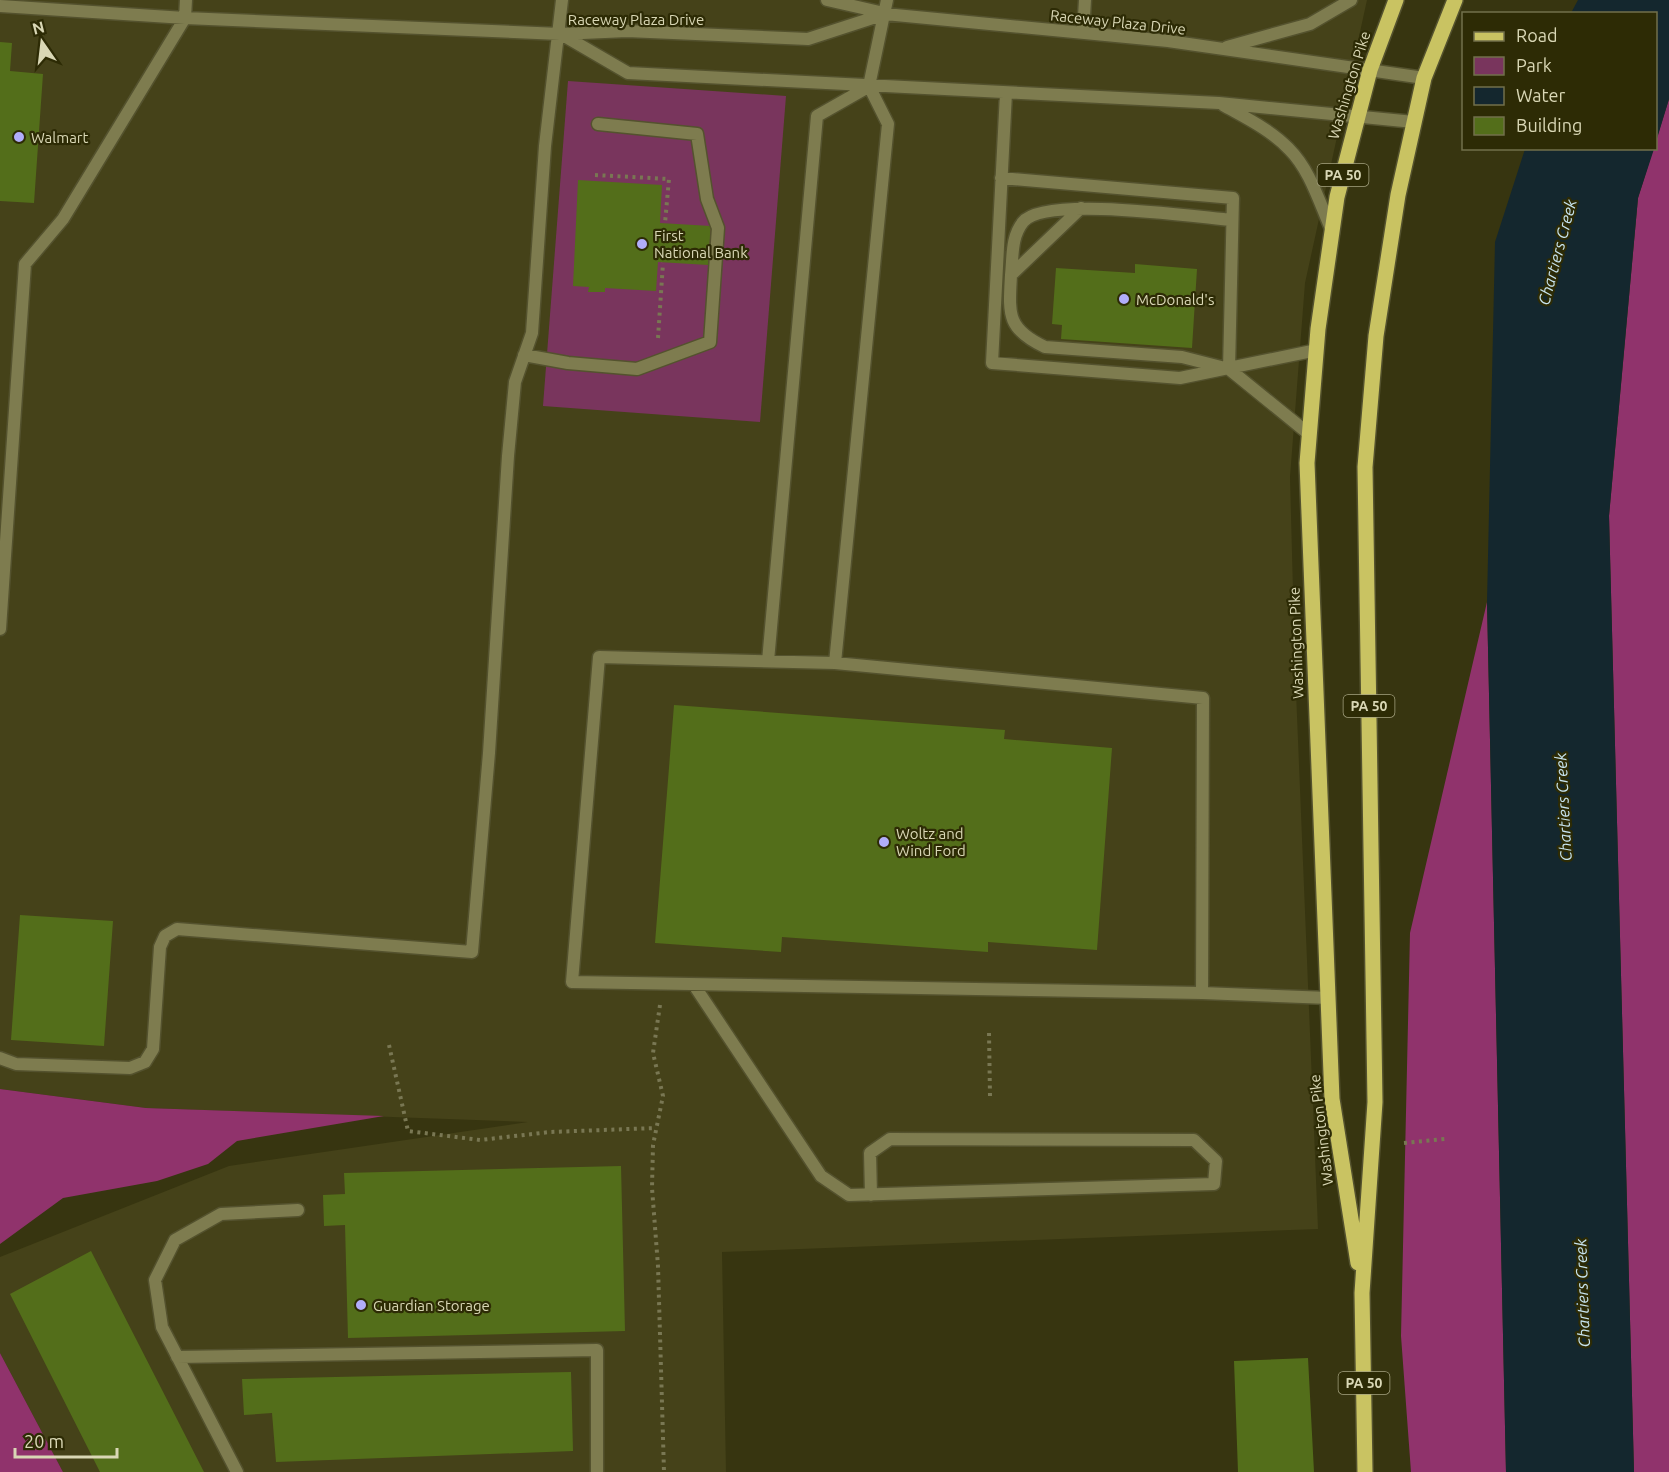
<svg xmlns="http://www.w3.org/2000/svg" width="1669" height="1472" font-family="Ubuntu,sans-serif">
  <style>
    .built { fill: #454219 }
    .green { fill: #79355d }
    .forest { fill: #90336c }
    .water { fill: #14272e }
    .building { fill: #536e1a }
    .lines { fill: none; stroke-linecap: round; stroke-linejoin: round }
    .lane-casing { stroke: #54522e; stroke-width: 15 }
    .primary-casing { stroke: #54522e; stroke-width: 18 }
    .path { stroke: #797753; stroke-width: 4; stroke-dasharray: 3 4.5; stroke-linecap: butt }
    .lane { stroke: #7e7c4f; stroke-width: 12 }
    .primary { stroke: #c9c362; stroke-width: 15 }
    .poi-dot { fill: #b1adfa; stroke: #2d2b05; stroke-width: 2 }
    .labels { text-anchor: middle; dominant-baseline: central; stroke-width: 4.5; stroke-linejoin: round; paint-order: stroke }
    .shield { fill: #2d2b05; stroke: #a5a380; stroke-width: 1.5 }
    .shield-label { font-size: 14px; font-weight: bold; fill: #d9d7b5 }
    .street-label { font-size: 15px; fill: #d9d7b5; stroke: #2d2b05 }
    .poi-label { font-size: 15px; fill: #d9d7b5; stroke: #2d2b05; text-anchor: start }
    .water-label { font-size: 16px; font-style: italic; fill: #c8e5f1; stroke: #2d2b05 }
  </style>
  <rect width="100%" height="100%" fill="#373510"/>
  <path class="built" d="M 0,0 L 1367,0 L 1305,283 L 1290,477 L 1295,667 L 1318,1229 L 722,1252 L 726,1472 L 63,1472 L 0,1353 L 0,1257 L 229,1166 L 528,1122 L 146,1108 L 0,1089 Z"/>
  <path class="green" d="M 568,81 L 786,96 L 760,422 L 543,406 Z"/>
  <path class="forest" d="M 1669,99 L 1669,1472 L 1634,1472 L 1609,516 L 1638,198 Z
    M 1487,602 L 1506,1472 L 1411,1472 L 1401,1336 L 1410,933 Z
    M 0,1089 L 146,1108 L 384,1116 L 237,1141 L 208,1164 L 157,1181 L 63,1198 L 0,1244 Z
    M 0,1353 L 63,1472 L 0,1472 Z"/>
  <path class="water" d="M 1578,0 L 1669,0 L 1669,99 L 1656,142 L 1656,14 L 1571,13 Z
    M 1525,149 L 1654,149 L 1638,198 L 1609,516 L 1634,1472 L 1506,1472 L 1487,602 L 1495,242 Z"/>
  <path class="building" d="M 0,42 L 12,43 L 10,71 L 43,74 L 34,203 L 0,201 Z
    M 578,180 L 662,185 L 660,223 L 711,226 L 708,265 L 658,262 L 656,291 L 605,288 L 605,292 L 588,292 L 589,287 L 573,286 Z
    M 1135,264 L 1197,269 L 1192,348 L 1061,339 L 1062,325 L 1052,324 L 1056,268 L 1135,273 Z
    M 674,705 L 1005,730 L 1004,739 L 1112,748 L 1097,950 L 988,942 L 988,952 L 782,937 L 781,952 L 655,943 Z
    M 20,915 L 113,921 L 104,1046 L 11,1040 Z
    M 621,1166 L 625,1331 L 348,1338 L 345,1225 L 324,1226 L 323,1195 L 345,1194 L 344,1173 Z
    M 91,1251 L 204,1472 L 100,1472 L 10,1294 Z
    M 1308,1358 L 1314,1472 L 1238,1472 L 1234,1361 Z
    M 571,1372 L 573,1451 L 276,1462 L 272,1413 L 244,1415 L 242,1379 Z"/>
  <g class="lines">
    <g class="lane-casing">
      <path id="lane" d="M 827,0 L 884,13
        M 0,6 L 185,18 L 560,34 L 627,31 L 808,39 L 885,14 L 1168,41 L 1424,78
        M 1083,33 L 1085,0
        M 561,34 L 628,73 L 1219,103 L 1414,122
        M 1227,47 L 1310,24 L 1351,0
        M 1006,93 L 992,363 L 1180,378 L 1317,350
        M 1223,105 C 1246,118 1271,130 1289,149 C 1311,171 1320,205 1333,233
        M 1001,178 L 1233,198 L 1229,369
        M 1081,208 L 1011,275 C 1009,313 1006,329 1045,347 L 1182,357 L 1229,369 L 1309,434
        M 1011,275 C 1013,256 1011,237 1023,222 C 1044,195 1196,217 1232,220
        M 524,355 L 568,363 L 637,369 L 710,342 L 718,228 L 707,199 L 697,134 L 598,124
        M 0,629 L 25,264 L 63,219 L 185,18 L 186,0
        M 768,661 L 817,116 L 868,87
        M 835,663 L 888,124 L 869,86 L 887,0
        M 694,985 L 821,1176 L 849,1195 L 1214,1184 L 1216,1161 L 1194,1140 L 890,1139 L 870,1153 L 871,1195
        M 1202,993 L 1203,698 L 835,663 L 599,657 L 572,982 L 1202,993 L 1329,998
        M 0,1058 L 16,1064 L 130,1068 L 145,1062 L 153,1049 L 160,947 L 165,936 L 177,929 L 472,952 L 489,753 L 508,456 L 515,382 L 532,333 L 545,146 L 562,0
        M 177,1357 L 597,1350 L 597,1472
        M 237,1472 L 162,1327 L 155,1280 L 175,1240 L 221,1214 L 298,1210"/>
    </g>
    <g class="primary-casing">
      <path id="primary" d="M 1358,1263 L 1332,1099 L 1307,463 L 1318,329 L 1337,197 L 1370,70 L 1396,0
        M 1365,1472 L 1362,1293 L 1375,1102 L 1365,467 L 1376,336 L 1398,195 L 1424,78 L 1455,0"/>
    </g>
    <path class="path" d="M 595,175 L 669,179 L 665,223
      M 658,338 L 663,263
      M 660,1005 L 653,1053 L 663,1096 L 653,1145 L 652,1188 L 658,1266 L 664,1472
      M 989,1033 L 990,1096
      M 389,1045 L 408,1131 L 480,1140 L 550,1132 L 656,1128
      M 1404,1143 L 1445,1139"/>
    <use href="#lane" class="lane"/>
    <use href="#primary" class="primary"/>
  </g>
  <g class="poi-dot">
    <circle cx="19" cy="137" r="6"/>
    <circle cx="642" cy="244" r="6"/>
    <circle cx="1124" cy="299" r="6"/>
    <circle cx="884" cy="842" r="6"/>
    <circle cx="361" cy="1305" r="6"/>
  </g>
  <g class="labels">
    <g class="shield">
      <rect x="1317.5" y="164" width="51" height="22" rx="4.5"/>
      <rect x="1343.5" y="695" width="51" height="22" rx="4.5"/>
      <rect x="1338.5" y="1372" width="51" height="22" rx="4.5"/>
    </g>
    <g class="shield-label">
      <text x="1343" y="175">PA 50</text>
      <text x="1369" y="706">PA 50</text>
      <text x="1364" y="1383">PA 50</text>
    </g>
    <g class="street-label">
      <text x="636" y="19">Raceway Plaza Drive</text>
      <text transform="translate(1118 22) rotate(6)">Raceway Plaza Drive</text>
      <text transform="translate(1349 85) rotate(-73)">Washington Pike</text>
      <text transform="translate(1296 643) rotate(-92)">Washington Pike</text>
      <text transform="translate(1321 1130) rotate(-97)">Washington Pike</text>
    </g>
    <g class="poi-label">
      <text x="31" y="137">Walmart</text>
      <text x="654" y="235">First<tspan x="654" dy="17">National Bank</tspan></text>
      <text x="1136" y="299">McDonald's</text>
      <text x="896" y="833">Woltz and<tspan x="896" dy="17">Wind Ford</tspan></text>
      <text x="373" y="1305">Guardian Storage</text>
    </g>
    <g class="water-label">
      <text transform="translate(1557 252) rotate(-75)">Chartiers Creek</text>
      <text transform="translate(1563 807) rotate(-93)">Chartiers Creek</text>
      <text transform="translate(1582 1293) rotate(-92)">Chartiers Creek</text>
    </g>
  </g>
  <rect x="1462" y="12" width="195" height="138" fill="#2d2b05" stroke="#72704b" stroke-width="1.5"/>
  <rect x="1474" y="32" width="30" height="9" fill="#c9c362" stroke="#72704b" stroke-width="1.5"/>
  <text x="1516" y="42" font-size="18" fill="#d9d7b5">Road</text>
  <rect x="1474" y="57" width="30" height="18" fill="#79355d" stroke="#72704b" stroke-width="1.5"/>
  <text x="1516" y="72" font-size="18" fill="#d9d7b5">Park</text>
  <rect x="1474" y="87" width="30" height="18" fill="#14272e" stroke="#72704b" stroke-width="1.5"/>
  <text x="1516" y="102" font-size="18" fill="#d9d7b5">Water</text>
  <rect x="1474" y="117" width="30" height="18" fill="#536e1a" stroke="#72704b" stroke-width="1.5"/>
  <text x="1516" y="132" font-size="18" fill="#d9d7b5">Building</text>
  <g transform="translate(42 42) rotate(346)" stroke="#2d2b05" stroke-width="4.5" paint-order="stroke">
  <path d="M0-4.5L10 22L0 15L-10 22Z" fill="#d9d7b5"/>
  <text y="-9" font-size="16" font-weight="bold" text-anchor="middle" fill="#d9d7b5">N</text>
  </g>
  <path d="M15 1448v9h102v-9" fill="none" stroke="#d9d7b5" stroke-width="3"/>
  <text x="24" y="1448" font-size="18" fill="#d9d7b5" stroke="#2d2b05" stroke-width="4.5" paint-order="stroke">20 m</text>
</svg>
